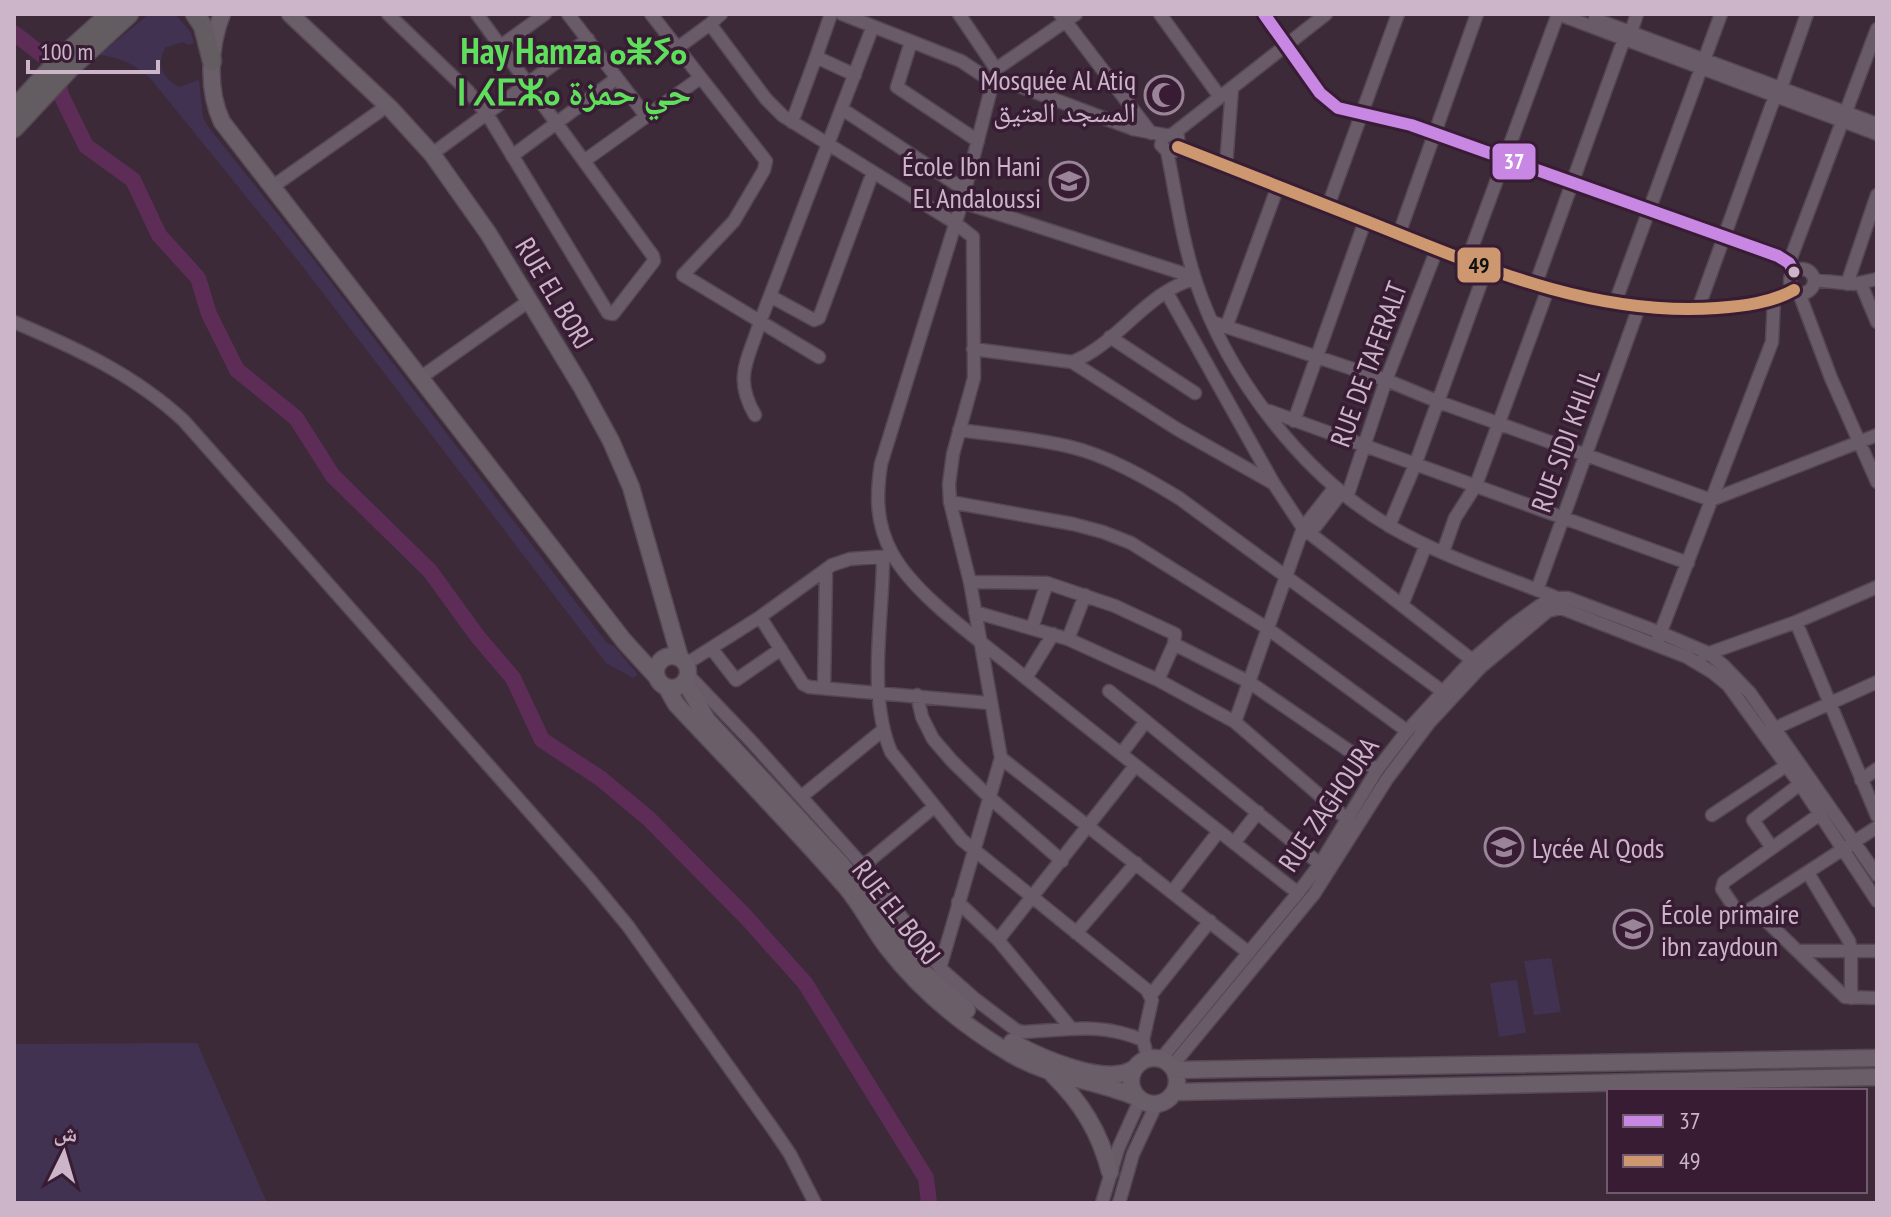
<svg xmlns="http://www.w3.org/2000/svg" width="1891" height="1217" font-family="'PT Sans Narrow','Noto Naskh Arabic','Noto Sans Tifinagh',sans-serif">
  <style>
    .green { fill: #413251 }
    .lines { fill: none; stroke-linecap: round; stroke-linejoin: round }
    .river { stroke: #5e2d57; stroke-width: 16 }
    .minor-casing { stroke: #544652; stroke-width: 15 }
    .major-casing { stroke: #574856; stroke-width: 19 }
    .highway-casing { stroke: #574755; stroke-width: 21 }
    .minor { stroke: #695b68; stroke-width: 12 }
    .major { stroke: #6a5e69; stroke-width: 16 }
    .highway { stroke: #635c61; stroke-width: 18 }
    .bus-1-casing { stroke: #381c34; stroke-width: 18 }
    .bus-2-casing { stroke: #381c34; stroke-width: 18 }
    .bus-1 { stroke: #c787e3; stroke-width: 12 }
    .bus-2 { stroke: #cd976f; stroke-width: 12 }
    .bus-dot { fill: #ccb4c9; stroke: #381c34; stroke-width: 3 }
    .labels { text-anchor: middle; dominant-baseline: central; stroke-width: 7; stroke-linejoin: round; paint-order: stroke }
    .poi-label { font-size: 28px; fill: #ccb4c9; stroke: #381c34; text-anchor: end }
    .street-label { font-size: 28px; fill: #ccb4c9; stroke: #381c34 }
    .district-label { font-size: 36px; font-weight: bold; fill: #5ee05c; stroke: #381c34 }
    .line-badge { stroke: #381c34; stroke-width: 3 }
    .badge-label { font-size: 22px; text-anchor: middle; font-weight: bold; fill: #fff }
    .pale-badge-label { font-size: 22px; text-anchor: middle; font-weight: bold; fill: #111 }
  </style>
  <rect width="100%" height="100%" fill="#3c2a39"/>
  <path class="green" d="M 149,14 L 175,14 L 190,31 L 194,42 L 190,45 L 182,42 L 165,48 C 156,68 162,76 179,87 L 199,80 L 203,118 L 209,128 L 314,260 L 607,643 L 614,646 L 638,675 L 633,678 L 606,663 L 300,263 L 150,78 C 133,64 121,57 99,55 Z
    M 1551,958 L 1561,1012 L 1534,1015 L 1524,961 Z
    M 1517,980 L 1526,1033 L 1499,1037 L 1490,983 Z
    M 197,1043 L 267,1203 L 14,1203 L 14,1044 Z"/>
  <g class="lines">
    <path class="river" d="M 14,33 L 55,65 L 61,95 L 86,146 L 133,180 L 159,235 L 198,278 L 209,314 L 237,370 L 296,418 L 333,476 L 430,571 L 478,637 L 513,678 L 542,740 L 600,778 L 648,818 L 746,917 L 805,983 L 926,1178 L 929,1203"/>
    <g class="minor-casing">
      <path id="minor" d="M 388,14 L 468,91 L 487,114 L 608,313 L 613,314 L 654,261 L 653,256 L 477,14
        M 568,14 L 646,116
        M 651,14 L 766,161 L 764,170 L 734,221 L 683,275 L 819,357
        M 721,14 L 710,24 L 766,99 L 783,116 L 955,223 L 973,237 L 974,378 L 953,454 L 949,484 L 950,502 L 970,582 L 1001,758 L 940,968
        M 831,14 L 816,57 L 855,75
        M 842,14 L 961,61 L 985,77
        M 959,14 L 994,66
        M 1060,14 L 1151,133
        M 1160,14 L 1220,97
        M 1264,14 L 1320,93 L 1338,108 L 1411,125 L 1778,256 L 1789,263 L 1794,272
        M 1558,14 L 1877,134
        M 1595,19 L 1877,124
        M 1631,32 L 1637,14
        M 911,42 L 897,87 L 978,141
        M 502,45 L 545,14
        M 676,49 L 710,24
        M 999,67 L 1076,14
        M 1003,80 L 1133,129 L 1165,135
        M 992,85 L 962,202 L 881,464 C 876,496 876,524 892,553 C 913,593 975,637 1011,666 C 1106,743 1202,818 1298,893
        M 1781,88 L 1807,14
        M 842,109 L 965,190
        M 792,122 L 816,57
        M 1173,134 L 1326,14
        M 1178,147 C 1241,172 1303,196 1366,221 C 1479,266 1592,317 1717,308 C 1743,306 1771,303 1794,290
        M 1167,151 L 1174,151 L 1178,147 L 1178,137 L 1173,134 L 1163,137 L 1161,145 L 1167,151 C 1176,195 1182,240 1196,282 C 1228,378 1305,478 1393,528 C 1443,557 1501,575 1555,597 L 1561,608 L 1687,657 L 1712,672 L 1728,685 L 1800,784 L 1877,901
        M 432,154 L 588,39
        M 512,156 L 617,78
        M 584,161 L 700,78
        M 1226,166 L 1232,88
        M 272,187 L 387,106
        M 962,202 L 1194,277
        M 1328,206 L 1398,14
        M 1399,234 L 1477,14
        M 1467,261 L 1558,14
        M 1789,263 L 1877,29
        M1790 281a12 12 0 1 1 24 0a12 12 0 1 1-24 0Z
        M 1814,280 L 1854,284 L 1877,279
        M 1847,284 L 1877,195
        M 1861,284 L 1877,322
        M 1535,286 L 1624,39
        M 1167,293 L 1274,484 L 1303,528 L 1472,660
        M 1799,293 L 1831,378 L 1877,482
        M 770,296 L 814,320 L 819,318 L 873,172
        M 1615,303 L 1721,14
        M 1698,309 L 1775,96
        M 14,322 C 76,348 135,375 184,421 L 590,880 L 628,926 L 773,1129 L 790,1154 L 815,1203
        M 1212,322 L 1386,380 L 1439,402 L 1711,500 L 1877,435
        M 1227,325 L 1278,186
        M 1110,337 L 1195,393
        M 973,349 L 1072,362 L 1177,429 L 1271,482
        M 1072,362 C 1117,345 1148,290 1195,279
        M 420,378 L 529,301
        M 1269,411 L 1688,563
        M 755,415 C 733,377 748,361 760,322 L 873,26
        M 1294,421 L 1365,221
        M 959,430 C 996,435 1034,438 1071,447 C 1108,456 1146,478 1179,498 L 1442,691
        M 1347,497 L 1386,380 L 1437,249
        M 950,502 L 1073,524 L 1103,532 L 1131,543 L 1267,628 L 1407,731
        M 1389,526 L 1415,465 L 1486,269
        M 1302,535 L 1316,526 L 1342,492
        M 1443,552 L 1455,518 L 1476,485 L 1548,289
        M 883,557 C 883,619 867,694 891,752 L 962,840 L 1147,990 L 1152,1000 L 1143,1040 L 1148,1059
        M 970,582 L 1047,583 L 1115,606 L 1175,634 L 1174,644 L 1158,680
        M 1537,590 L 1639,307
        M 1402,605 L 1426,545
        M 975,612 L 1068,639 L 1158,680 L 1235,722 L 1348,820
        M 760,617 L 803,684 L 809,687 L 989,703
        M 1796,622 L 1877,816
        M 1032,628 L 1047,583
        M 1068,639 L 1085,595
        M 1658,639 L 1772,342 L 1774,299
        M 1174,644 L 1249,682 L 1377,770
        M 711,648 L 736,680 L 781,649
        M 1704,655 L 1796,622 L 1877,587
        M 686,664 L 760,617 L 832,565 L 850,559 L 890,556
        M 688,675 L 751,741 L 863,866 L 940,968 L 975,999 L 1016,1030 L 1023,1032 C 1069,1030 1099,1022 1143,1040
        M 1026,678 L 1053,634
        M 824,688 L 826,570
        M 1109,691 L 1320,864
        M 917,695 L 922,717 L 933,739 L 952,761 L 989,797 L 1062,861
        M 1235,722 L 1303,528 L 1335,487
        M 1771,730 L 1877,682
        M 1121,754 L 1146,721
        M 1001,758 L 1249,953
        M 1861,780 L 1877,769
        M 801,797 L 883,730
        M 1820,814 L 1724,882 L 1722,889 L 1740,916 L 1877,827
        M 1712,815 L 1787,765
        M 1234,843 L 1258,812
        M 1772,848 L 1753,820 L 1800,784
        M 863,866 L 934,807
        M 1808,873 L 1849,941 L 1851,950 L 1851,998
        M 1172,892 L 1219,831
        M 958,902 L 998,940 L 1070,1027
        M 1754,909 L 1845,997 L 1877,998
        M 1076,933 L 1136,863
        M 998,940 L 1135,766
        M 1797,951 L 1877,951
        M 1150,996 L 1210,921
        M 1161,1059 L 1298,893 L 1320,864 L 1377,770 L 1407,731 L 1472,660 L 1513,625 L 1550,598 L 1568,598 L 1661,633 L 1708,653 L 1723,665 L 1750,693 L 1877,875
        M 1172,1066 L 1314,894 L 1387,779 L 1429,723 L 1481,667 L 1548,611 L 1561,608
        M 1102,1203 L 1118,1149 L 1140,1100
        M 1119,1203 L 1133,1154 L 1156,1105"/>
    </g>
    <g class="major-casing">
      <path id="major" d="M 222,14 C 209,46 207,91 222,122 L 624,641 L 656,676
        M 290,14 L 390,108 L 432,154 L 488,233 L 581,386 L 611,441 L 631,487 L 680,658
        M656 672a16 16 0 1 1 32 0a16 16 0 1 1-32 0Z
        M 685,681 L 707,720 L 842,865 L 920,969 L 967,1010
        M 667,688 L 676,704 C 733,765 791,824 846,887 C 862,906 872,927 887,947 C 920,990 964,1026 1011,1054 C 1054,1079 1093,1079 1136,1097
        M 1012,1042 C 1039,1057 1107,1088 1135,1068
        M1131 1081a23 23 0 1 1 46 0a23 23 0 1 1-46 0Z
        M 1175,1070 L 1877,1058
        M 1053,1075 C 1082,1103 1100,1133 1110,1172
        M 1175,1092 L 1877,1077"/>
    </g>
    <g class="highway-casing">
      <path id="highway" d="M 195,14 L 203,26 L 212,61
        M 14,109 L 59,60 L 110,14
        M 14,128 L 69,69 L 129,14"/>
    </g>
    <use href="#minor" class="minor"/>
    <use href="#major" class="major"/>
    <use href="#highway" class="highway"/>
    <g class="bus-1-casing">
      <path id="bus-1" d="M 1264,14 L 1320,93 L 1338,108 L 1411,125 L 1778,256 L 1789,263 L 1794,272"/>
    </g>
    <g class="bus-2-casing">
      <path id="bus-2" d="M 1178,147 C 1241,172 1303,196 1366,221 C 1479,266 1592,317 1717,308 C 1743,306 1771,303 1794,290"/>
    </g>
    <use href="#bus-1" class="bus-1"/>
    <use href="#bus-2" class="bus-2"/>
  </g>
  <defs>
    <g id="mosque-ring" transform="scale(2)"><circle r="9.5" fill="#381c34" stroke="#9a8497" stroke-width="1.5"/><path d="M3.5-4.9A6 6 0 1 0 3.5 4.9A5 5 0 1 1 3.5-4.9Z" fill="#9a8497"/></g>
    <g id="school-ring" transform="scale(2)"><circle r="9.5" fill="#381c34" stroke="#9a8497" stroke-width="1.5"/><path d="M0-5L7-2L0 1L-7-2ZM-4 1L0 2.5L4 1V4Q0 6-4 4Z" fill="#9a8497"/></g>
  </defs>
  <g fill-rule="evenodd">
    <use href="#mosque-ring" x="1164" y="95"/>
    <use href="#school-ring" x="1069" y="181"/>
    <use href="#school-ring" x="1504" y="847"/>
    <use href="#school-ring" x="1633" y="929"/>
  </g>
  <circle class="bus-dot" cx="1794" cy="272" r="7"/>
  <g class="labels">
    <g class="poi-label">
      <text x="1136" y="79">Mosquée Al Atiq<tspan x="1136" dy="32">المسجد العتيق</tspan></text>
      <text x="1041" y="165">École Ibn Hani<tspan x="1041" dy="32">El Andaloussi</tspan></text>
      <text x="1532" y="847" text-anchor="start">Lycée Al Qods</text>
      <text x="1661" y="913" text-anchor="start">École primaire<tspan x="1661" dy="32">ibn zaydoun</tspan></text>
    </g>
    <g class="street-label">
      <text transform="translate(555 293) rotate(59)">RUE EL BORJ</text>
      <text transform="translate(1368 364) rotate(-70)">RUE DE TAFERALT</text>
      <text transform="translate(1565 440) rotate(-70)">RUE SIDI KHLIL</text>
      <text transform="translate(1328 804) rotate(-56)">RUE ZAGHOURA</text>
      <text transform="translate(897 912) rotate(52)">RUE EL BORJ</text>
    </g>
    <g class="district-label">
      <text x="574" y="50">Hay Hamza ⴰⵥⵢⴰ<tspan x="574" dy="41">ⵏ ⵃⵎⵣⴰ حي حمزة</tspan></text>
    </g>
  </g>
  <g class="line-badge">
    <rect x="1491" y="142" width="46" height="39" rx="8" fill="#c787e3"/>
    <rect x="1456" y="246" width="46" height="38" rx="8" fill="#cd976f"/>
  </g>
  <g class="badge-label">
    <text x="1514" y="169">37</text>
  </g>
  <g class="pale-badge-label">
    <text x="1479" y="273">49</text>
  </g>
  <rect width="1891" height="1217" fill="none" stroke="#ccb4c9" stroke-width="32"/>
  <rect x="1607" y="1089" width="260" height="104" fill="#381c34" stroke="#735970" stroke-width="2"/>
  <rect x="1623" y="1115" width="40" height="12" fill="#c787e3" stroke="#735970" stroke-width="2"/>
  <text x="1679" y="1129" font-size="24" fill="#ccb4c9">37</text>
  <rect x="1623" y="1155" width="40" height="12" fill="#cd976f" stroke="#735970" stroke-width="2"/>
  <text x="1679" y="1169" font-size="24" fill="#ccb4c9">49</text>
  <g transform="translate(64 1153) rotate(5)" stroke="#381c34" stroke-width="6" paint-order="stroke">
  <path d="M0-6L14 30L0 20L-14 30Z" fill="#ccb4c9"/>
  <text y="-12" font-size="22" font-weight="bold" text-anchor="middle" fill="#ccb4c9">ش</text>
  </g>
  <path d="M28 60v12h130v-12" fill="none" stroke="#ccb4c9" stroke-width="4"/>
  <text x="40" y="60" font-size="24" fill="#ccb4c9" stroke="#381c34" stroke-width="6" paint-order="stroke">100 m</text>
</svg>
